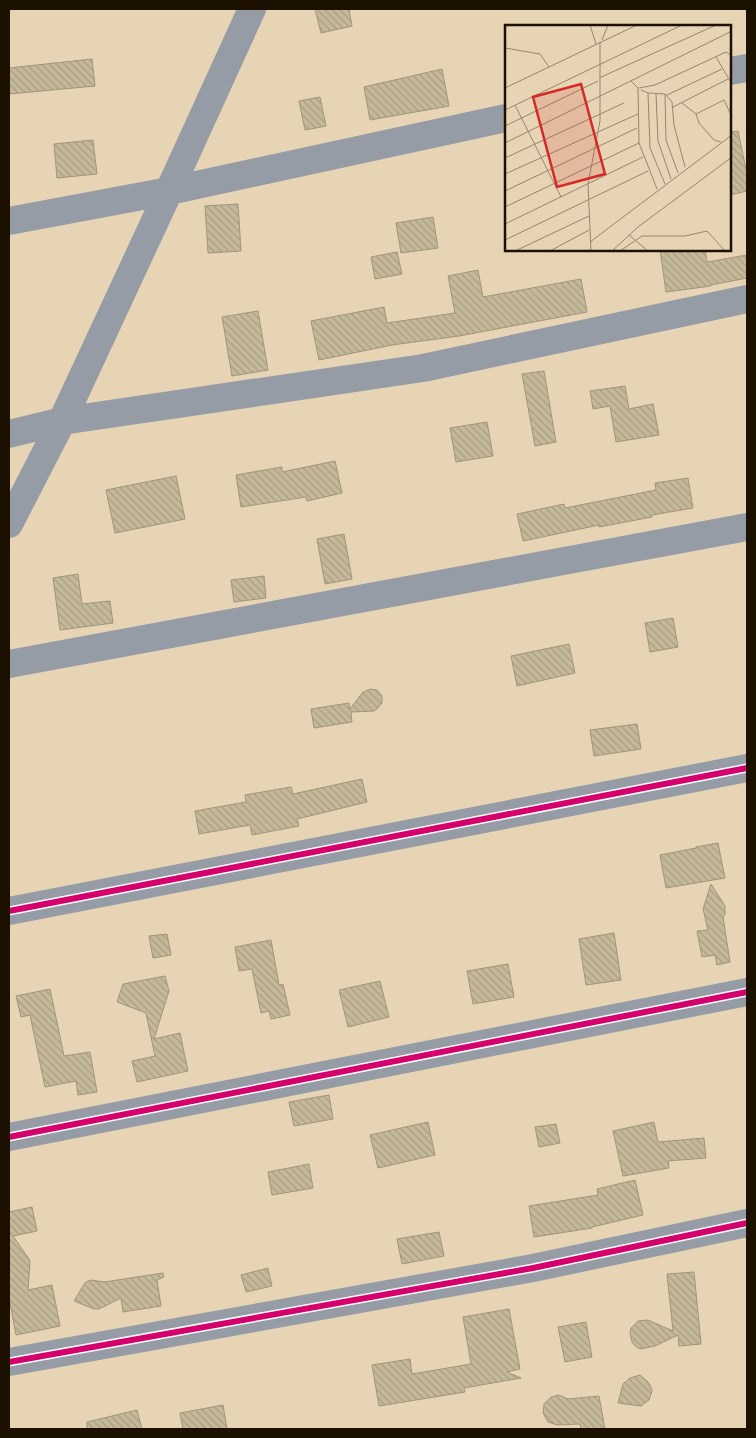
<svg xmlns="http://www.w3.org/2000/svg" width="756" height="1438" font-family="'Libre Baskerville',serif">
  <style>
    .building { fill: url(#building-back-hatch); stroke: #a0957a }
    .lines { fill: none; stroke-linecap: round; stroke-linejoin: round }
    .minor { stroke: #969ca6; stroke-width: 28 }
    .cycleway-casing { stroke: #fff; stroke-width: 9 }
    .cycleway { stroke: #d6006c; stroke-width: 6 }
    .inset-road { fill: none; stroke: #96866c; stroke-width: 1 }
    .view { fill: #d62828; fill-opacity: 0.15; stroke: #d62828; stroke-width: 2.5 }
    .inset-edge { fill: none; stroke: #1c1000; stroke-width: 2.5 }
  </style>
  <defs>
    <pattern id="building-back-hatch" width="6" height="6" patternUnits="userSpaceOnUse" patternTransform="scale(1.25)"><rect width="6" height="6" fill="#c5b99a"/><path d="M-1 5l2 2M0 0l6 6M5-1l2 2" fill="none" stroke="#a99e83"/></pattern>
  </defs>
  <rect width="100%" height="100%" fill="#e7d4b4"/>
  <path class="building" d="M 315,9 L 349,9 L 352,26 L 321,33 Z
    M 92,59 L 95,86 L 9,94 L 9,68 Z
    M 442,69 L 449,106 L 370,120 L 364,87 Z
    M 320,97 L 326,126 L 305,130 L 299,101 Z
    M 738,131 L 747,174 L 747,191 L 730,195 L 730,132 Z
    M 93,140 L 97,174 L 57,178 L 54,144 Z
    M 238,204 L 241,251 L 208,253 L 205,206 Z
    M 433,217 L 438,248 L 401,253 L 396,223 Z
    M 660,250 L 705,250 L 707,262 L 747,255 L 747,278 L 711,285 L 711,286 L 666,292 Z
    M 397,252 L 402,274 L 375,279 L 371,257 Z
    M 478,270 L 483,297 L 581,279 L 587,312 L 459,336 L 392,345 L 319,360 L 311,321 L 384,307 L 387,323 L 455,313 L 448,276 Z
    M 258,311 L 268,370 L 232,376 L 222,317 Z
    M 544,371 L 556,442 L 535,446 L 522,374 Z
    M 625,386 L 629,409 L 653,404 L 659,435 L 616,442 L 610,406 L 593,409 L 590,391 Z
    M 487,422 L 493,456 L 456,462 L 450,428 Z
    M 335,461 L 342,493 L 307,501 L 306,497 L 241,507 L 236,475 L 282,467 L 282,472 Z
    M 176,476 L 185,519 L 115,533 L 106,490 Z
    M 688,478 L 693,508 L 652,515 L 652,517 L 599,527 L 599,525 L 523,541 L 517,514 L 564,504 L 565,508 L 656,490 L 655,483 Z
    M 344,534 L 352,579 L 325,584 L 317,539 Z
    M 78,574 L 82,604 L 110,601 L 113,623 L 60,630 L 53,578 Z
    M 264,576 L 266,598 L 234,602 L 231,580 Z
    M 673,618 L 678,647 L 650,652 L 645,623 Z
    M 569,644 L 575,673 L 517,686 L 511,656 Z
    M 370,689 L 377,690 L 382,696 L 382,703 L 377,709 L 374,711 L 351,712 L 352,722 L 314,728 L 311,709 L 349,703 L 350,709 L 363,692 Z
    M 637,724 L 641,749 L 594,756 L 590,730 Z
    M 362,779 L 367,802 L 297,819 L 299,826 L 252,835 L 250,825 L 199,834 L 195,811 L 246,802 L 245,795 L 291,787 L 293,794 Z
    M 718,843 L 725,878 L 666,888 L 660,855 L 696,848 L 696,847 Z
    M 711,884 L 725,906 L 725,914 L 723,917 L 730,962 L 717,965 L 715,955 L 702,957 L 697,931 L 708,930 L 703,909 Z
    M 614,933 L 621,980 L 586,985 L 579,939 Z
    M 167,934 L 171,955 L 153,958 L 149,936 Z
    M 271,940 L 279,985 L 283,984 L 290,1015 L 271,1019 L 269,1011 L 261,1013 L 252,969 L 239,971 L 235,947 Z
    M 508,964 L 514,997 L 473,1004 L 467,971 Z
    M 165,976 L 169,991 L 154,1039 L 180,1033 L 188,1071 L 137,1082 L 132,1061 L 155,1056 L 146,1013 L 117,1002 L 123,984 Z
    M 380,981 L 389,1017 L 348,1027 L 339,990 Z
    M 50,989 L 64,1056 L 90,1052 L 97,1092 L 78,1095 L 76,1081 L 45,1087 L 30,1015 L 21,1017 L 16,996 Z
    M 329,1095 L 333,1119 L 294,1126 L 289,1102 Z
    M 428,1122 L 435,1155 L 378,1168 L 370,1135 Z
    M 654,1122 L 658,1142 L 704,1138 L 706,1158 L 668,1161 L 669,1168 L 623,1176 L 613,1131 Z
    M 556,1124 L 560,1143 L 539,1147 L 535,1127 Z
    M 309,1164 L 313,1188 L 272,1195 L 268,1172 Z
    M 635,1180 L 643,1215 L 592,1227 L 592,1228 L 534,1237 L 529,1206 L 598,1195 L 597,1189 Z
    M 32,1207 L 37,1231 L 13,1236 L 29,1259 L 30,1263 L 28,1290 L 52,1285 L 60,1326 L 16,1335 L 9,1298 L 9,1212 Z
    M 439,1232 L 444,1256 L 402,1264 L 397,1239 Z
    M 268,1268 L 272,1286 L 246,1292 L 241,1275 Z
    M 694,1272 L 701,1344 L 679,1346 L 678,1335 L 655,1346 L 640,1349 L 635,1346 L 632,1342 L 630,1333 L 631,1328 L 638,1321 L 648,1320 L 673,1331 L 667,1274 Z
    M 163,1273 L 164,1277 L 157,1280 L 161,1306 L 123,1312 L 121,1298 L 99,1309 L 94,1309 L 74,1301 L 83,1286 L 86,1282 L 91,1280 L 104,1282 Z
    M 509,1309 L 520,1369 L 507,1372 L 521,1378 L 464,1388 L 465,1392 L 379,1406 L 372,1365 L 410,1359 L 412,1374 L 471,1364 L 463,1317 Z
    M 586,1322 L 592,1357 L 565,1362 L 558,1327 Z
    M 640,1375 L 648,1382 L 651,1387 L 652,1391 L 649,1400 L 641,1406 L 618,1403 L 623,1384 L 630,1378 Z
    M 559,1395 L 568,1399 L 599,1396 L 605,1429 L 581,1429 L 580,1424 L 557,1425 L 548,1422 L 543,1413 L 544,1404 L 551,1397 Z
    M 223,1405 L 227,1429 L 183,1429 L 180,1413 Z
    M 137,1410 L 142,1429 L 87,1429 L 87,1422 Z"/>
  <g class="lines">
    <path class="minor" d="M 730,71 L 747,68
      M 9,221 L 169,191 L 506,118
      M 9,434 L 62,421 L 423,368 L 747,299
      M 9,524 L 62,421 L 169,191 L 252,9
      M 9,664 L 747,527
      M 9,911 L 747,768
      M 9,1137 L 747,992
      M 9,1362 L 533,1268 L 747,1223"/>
    <g class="cycleway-casing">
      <path id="cycleway" d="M 9,911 L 747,768
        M 9,1137 L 747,992
        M 9,1362 L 533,1268 L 747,1223"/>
    </g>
    <use href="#cycleway" class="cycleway"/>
  </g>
  <g transform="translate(505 25)">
    <rect width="226" height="226" fill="#e7d4b4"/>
    <path class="inset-road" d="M 85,0 L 91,19M 97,15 L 103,0M 0,23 L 35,29 L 44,42M 211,32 L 227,59M 94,53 L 211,0M 126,56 L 133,63 L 134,118 L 152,164M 0,63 L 132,0M 134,63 L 150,60 L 221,27 L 227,31M 136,65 L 143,68 L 145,123 L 160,159M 143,68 L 160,69 L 167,77 L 169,100 L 180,142M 151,69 L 153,116 L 166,154M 160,69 L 161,115 L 173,148M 162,70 L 217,44M 177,78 L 191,89 L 219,75 L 227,92M 10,80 L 56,172M 168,82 L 223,54M 0,85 L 177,0M 191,89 L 194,98 L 209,115 L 216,117M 0,101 L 93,56M 0,118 L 227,6M 0,133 L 119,78M 0,149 L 133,89M 0,166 L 132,103M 0,182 L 134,118M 0,199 L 138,132M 124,210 L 143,226M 0,215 L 143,146M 85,217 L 227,110M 10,226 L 84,191M 45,226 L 84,205M 86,226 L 83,159 L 95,96 L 95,17M 107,226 L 133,202 L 227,132M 115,226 L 137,211 L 180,211 L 202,206 L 220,226"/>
    <path class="view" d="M 76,59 L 100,149 L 52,162 L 28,72 Z"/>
    <rect width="226" height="226" class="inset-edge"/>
  </g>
  <rect width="756" height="1438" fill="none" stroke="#1c1000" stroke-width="20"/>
</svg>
